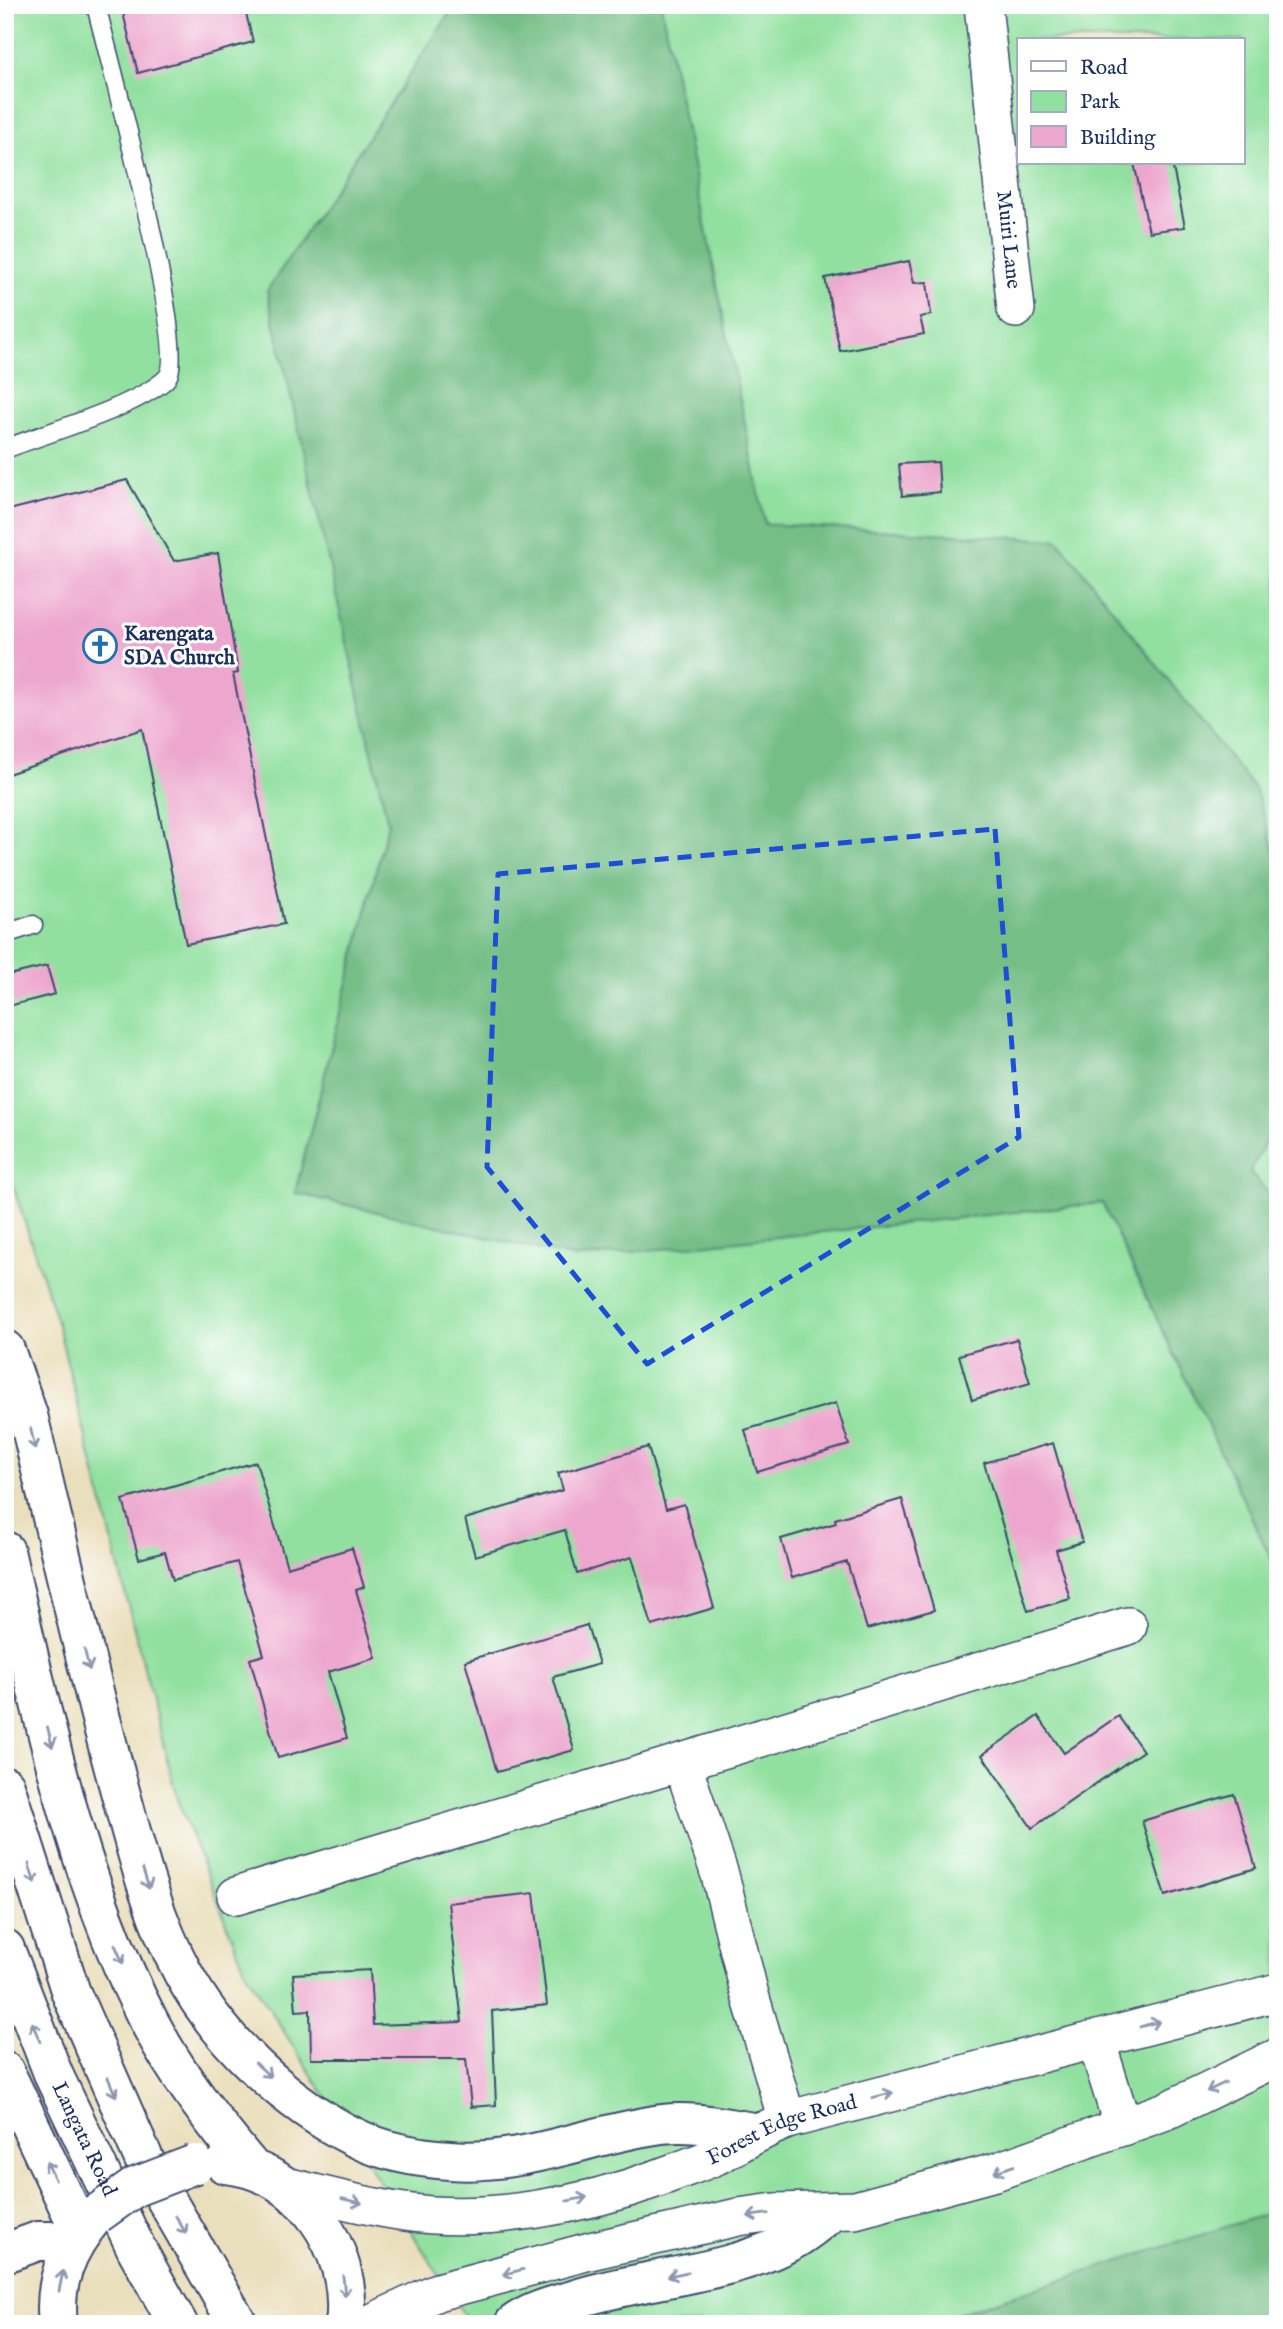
<svg xmlns="http://www.w3.org/2000/svg" width="1283" height="2329" font-family="'IM FELL English',serif">
  <style>
    .green { fill: #91e09f; stroke: #56887e; stroke-width: 2; fill-rule: evenodd }
    .forest { fill: #74be86; stroke: #487672; stroke-width: 2 }
    .building { fill: #eda7ce }
    .lines { fill: none; stroke-linecap: round; stroke-linejoin: round }
    .lane-casing { stroke: #3a496c; stroke-width: 21 }
    .street-casing { stroke: #3a496c; stroke-width: 40 }
    .secondary-casing { stroke: #3a496c; stroke-width: 42 }
    .primary-casing { stroke: #3a496c; stroke-width: 42 }
    .highway-casing { stroke: #3a496c; stroke-width: 42 }
    .lane { stroke: #fff; stroke-width: 18 }
    .street { stroke: #fff; stroke-width: 37 }
    .secondary { stroke: #fff; stroke-width: 38 }
    .primary { stroke: #fff; stroke-width: 38 }
    .highway { stroke: #fff; stroke-width: 38 }
    .primary-bridge-casing { stroke: #3a496c; stroke-width: 42; stroke-linecap: butt }
    .primary-bridge { stroke: #fff; stroke-width: 38 }
    .oneway { stroke: #8d97ae }
    .marked { fill: none; stroke: #1d4ed8; stroke-width: 5; stroke-dasharray: 14 9; stroke-linejoin: round }
    .labels { text-anchor: middle; dominant-baseline: central; stroke-width: 6; stroke-linejoin: round; paint-order: stroke }
    .street-label { font-size: 21px; fill: #1b2f5e; stroke: #fff }
    .poi-label { font-size: 21px; font-weight: bold; fill: #1b2f5e; stroke: #fff; text-anchor: start }
  </style>
  <rect width="100%" height="100%" fill="#fff"/>
  <filter id="ink" filterUnits="userSpaceOnUse"><feTurbulence type="fractalNoise" baseFrequency=".0143" numOctaves="2"/><feDisplacementMap in="SourceGraphic" scale="14" xChannelSelector="R" yChannelSelector="G"/><feConvolveMatrix kernelMatrix="1 2 1 2 8 2 1 2 1" color-interpolation-filters="sRGB"/></filter>
  <filter id="wash" filterUnits="userSpaceOnUse"><feTurbulence type="fractalNoise" baseFrequency=".00686" numOctaves="4" result="noise"/><feDisplacementMap in="SourceGraphic" scale="28" xChannelSelector="R" yChannelSelector="G"/><feGaussianBlur stdDeviation="1.57" result="paint"/><feColorMatrix in="noise" values="0 0 0 0 0 0 0 0 0 0 0 0 0 0 0 0 0 1.4 0 .05"/><feComposite in="paint" operator="in"/></filter>
  <g filter="url(#wash)">
    <rect width="100%" height="100%" fill="#eadfbc"/>
    <path class="green" d="M 5,5 L 1278,5 L 1278,2324 L 470,2324 L 246,1972 L 177,1799 L 57,1322 L 5,1161 ZM 1019,40 L 1243,40 L 1243,163 L 1019,163 Z"/>
    <path class="forest" d="M 446,5 L 661,5 L 765,524 L 1058,540 L 1256,791 L 1278,862 L 1278,1117 L 1250,1172 L 1278,1205 L 1278,1573 L 1102,1203 L 575,1258 L 295,1193 L 388,823 L 267,291 L 448,16 Z
      M 1278,2210 L 1278,2324 L 925,2324 Z"/>
    <g id="blocks">
      <path class="building" d="M 121,5 L 244,5 L 253,42 L 138,73 Z
        M 1134,163 L 1172,163 L 1185,227 L 1149,232 Z
        M 909,261 L 914,283 L 927,282 L 931,315 L 920,317 L 924,334 L 840,351 L 825,278 Z
        M 938,462 L 940,492 L 902,496 L 899,464 Z
        M 127,480 L 174,561 L 218,553 L 238,673 L 233,674 L 284,924 L 186,944 L 142,729 L 5,775 L 5,511 Z
        M 47,966 L 55,994 L 5,1007 L 5,976 Z
        M 1017,1339 L 1030,1383 L 972,1400 L 959,1355 Z
        M 836,1403 L 849,1445 L 757,1472 L 745,1430 Z
        M 1053,1443 L 1082,1542 L 1056,1550 L 1070,1599 L 1028,1611 L 984,1463 Z
        M 648,1447 L 666,1509 L 684,1504 L 714,1608 L 652,1626 L 632,1557 L 577,1574 L 565,1530 L 475,1556 L 465,1519 L 563,1490 L 558,1473 Z
        M 256,1462 L 287,1567 L 352,1548 L 364,1587 L 356,1590 L 376,1658 L 328,1672 L 347,1738 L 278,1758 L 250,1659 L 264,1655 L 237,1562 L 173,1580 L 165,1552 L 139,1559 L 123,1500 Z
        M 902,1499 L 934,1610 L 867,1629 L 847,1562 L 792,1578 L 781,1539 L 836,1523 L 835,1519 Z
        M 587,1625 L 599,1664 L 553,1677 L 574,1750 L 497,1772 L 465,1661 Z
        M 1038,1716 L 1064,1753 L 1118,1716 L 1143,1751 L 1032,1828 L 982,1755 Z
        M 1234,1794 L 1256,1868 L 1165,1896 L 1142,1821 Z
        M 534,1893 L 547,2005 L 492,2011 L 496,2105 L 471,2107 L 466,2059 L 311,2059 L 310,2010 L 296,2011 L 293,1974 L 370,1970 L 373,2025 L 462,2022 L 448,1903 Z"/>
    </g>
  </g>
  <g filter="url(#ink)">
    <use href="#blocks" fill-opacity="0" stroke="#3a496c" stroke-width="2"/>
    <g class="lines">
      <g class="lane-casing">
        <path id="lane" d="M 5,449 C 48,432 134,408 166,379 C 191,356 107,52 96,5
          M 5,934 L 33,925"/>
      </g>
      <g class="street-casing">
        <g id="street">
          <path id="s1" d="M 983,5 L 1016,309"/>
          <path d="M 682,1762 L 1128,1626"/>
          <path d="M 236,1896 L 682,1762 L 720,1875 L 750,1995 L 787,2120"/>
          <path d="M 1096,2040 L 1123,2127"/>
          <path id="s2" d="M 285,2186 C 325,2195 365,2207 405,2212 C 485,2224 586,2205 661,2177 C 679,2170 698,2164 716,2156 C 740,2144 761,2130 787,2120 L 1278,1992"/>
          <path d="M 369,2324 L 437,2292 L 590,2251 L 738,2217 L 775,2212 L 855,2210 L 995,2172 L 1166,2111 L 1278,2057"/>
        </g>
      </g>
      <g class="secondary-casing">
        <g id="secondary">
          <path d="M 5,1786 L 71,1993 L 148,2168 L 238,2324"/>
          <path id="s3" d="M 5,1949 L 54,2076 L 136,2248 L 178,2324"/>
        </g>
      </g>
      <g class="primary-casing">
        <path id="primary" d="M 5,1350 L 28,1415 C 57,1537 84,1659 117,1780 C 135,1845 151,1914 183,1973 C 219,2040 286,2103 354,2137 C 382,2151 419,2158 450,2160 C 523,2166 592,2133 662,2124 C 693,2120 724,2128 754,2132
          M 5,1551 C 41,1710 81,1904 162,2045 C 187,2088 217,2127 249,2165
          M 5,2072 L 81,2233
          M 225,2164 C 301,2170 355,2250 345,2324
          M 58,2324 C 53,2282 67,2249 93,2218
          M 514,2324 C 533,2310 557,2305 579,2298 C 647,2277 727,2275 791,2241 C 805,2234 817,2223 830,2213"/>
      </g>
      <g class="highway-casing">
        <path id="highway" d="M 5,2253 L 38,2241 L 73,2241"/>
      </g>
      <use href="#lane" class="lane"/>
      <use href="#street" class="street"/>
      <use href="#secondary" class="secondary"/>
      <use href="#primary" class="primary"/>
      <use href="#highway" class="highway"/>
      <g class="primary-bridge-casing">
        <path id="primary-bridge" d="M 97,2214 L 135,2187 L 195,2164"/>
      </g>
      <use href="#primary-bridge" class="primary-bridge"/>
    </g>
    <defs><path id="oneway-shaft" d="M-6 0H5M1.5-3L5.5 0L1.5 3" fill="none" stroke-width="1.6" stroke-linecap="round" stroke-linejoin="round" transform="scale(1.75)"/></defs>
    <g class="oneway">
      <use href="#oneway-shaft" transform="translate(33 1439) rotate(77)"/>
      <use href="#oneway-shaft" transform="translate(87 1660) rotate(76)"/>
      <use href="#oneway-shaft" transform="translate(50 1737) rotate(76)"/>
      <use href="#oneway-shaft" transform="translate(32 1874) rotate(73)"/>
      <use href="#oneway-shaft" transform="translate(146 1879) rotate(72)"/>
      <use href="#oneway-shaft" transform="translate(119 1954) rotate(67)"/>
      <use href="#oneway-shaft" transform="translate(1150 2024) rotate(-16)"/>
      <use href="#oneway-shaft" transform="translate(36 2032) rotate(-112)"/>
      <use href="#oneway-shaft" transform="translate(263 2070) rotate(43)"/>
      <use href="#oneway-shaft" transform="translate(112 2087) rotate(67)"/>
      <use href="#oneway-shaft" transform="translate(1216 2087) rotate(155)"/>
      <use href="#oneway-shaft" transform="translate(883 2095) rotate(-14)"/>
      <use href="#oneway-shaft" transform="translate(1004 2169) rotate(161)"/>
      <use href="#oneway-shaft" transform="translate(51 2171) rotate(-115)"/>
      <use href="#oneway-shaft" transform="translate(577 2199) rotate(-11)"/>
      <use href="#oneway-shaft" transform="translate(352 2201) rotate(13)"/>
      <use href="#oneway-shaft" transform="translate(758 2215) rotate(172)"/>
      <use href="#oneway-shaft" transform="translate(181 2225) rotate(60)"/>
      <use href="#oneway-shaft" transform="translate(513 2272) rotate(166)"/>
      <use href="#oneway-shaft" transform="translate(678 2274) rotate(168)"/>
      <use href="#oneway-shaft" transform="translate(61 2281) rotate(-79)"/>
      <use href="#oneway-shaft" transform="translate(344 2286) rotate(84)"/>
    </g>
  </g>
  <path class="marked" d="M 995,829 L 1019,1137 L 647,1364 L 487,1167 L 498,874 Z"/>
  <defs>
    <g id="church-ring" transform="scale(1.75)"><circle r="9.5" fill="#fff" stroke="#1f6fb2" stroke-width="1.5"/><path d="M-1.2-6h2.4v3.5h3.3v2.4h-3.3V6h-2.4V-.1h-3.3v-2.4h3.3Z" fill="#1f6fb2"/></g>
  </defs>
  <g fill-rule="evenodd">
    <use href="#church-ring" x="100" y="646"/>
  </g>
  <g class="labels">
    <g class="street-label">
      <text stroke="none"><textPath href="#s1" startOffset="236">Muiri Lane</textPath></text>
      <text stroke="none"><textPath href="#s2" startOffset="514">Forest Edge Road</textPath></text>
      <text stroke="none"><textPath href="#s3" startOffset="206">Langata Road</textPath></text>
    </g>
    <g class="poi-label">
      <text x="124" y="634">Karengata<tspan x="124" dy="24">SDA Church</tspan></text>
    </g>
  </g>
  <rect width="1283" height="2329" fill="none" stroke="#fff" stroke-width="28"/>
  <rect x="1017" y="38" width="228" height="126" fill="#ffffff" stroke="#a4acbf" stroke-width="2"/>
  <rect x="1031" y="61" width="35" height="10" fill="#ffffff" stroke="#a4acbf" stroke-width="2"/>
  <text x="1080" y="74" font-size="21" fill="#1b2f5e">Road</text>
  <rect x="1031" y="91" width="35" height="21" fill="#91e09f" stroke="#a4acbf" stroke-width="2"/>
  <text x="1080" y="108" font-size="21" fill="#1b2f5e">Park</text>
  <rect x="1031" y="126" width="35" height="21" fill="#eda7ce" stroke="#a4acbf" stroke-width="2"/>
  <text x="1080" y="144" font-size="21" fill="#1b2f5e">Building</text>
</svg>
